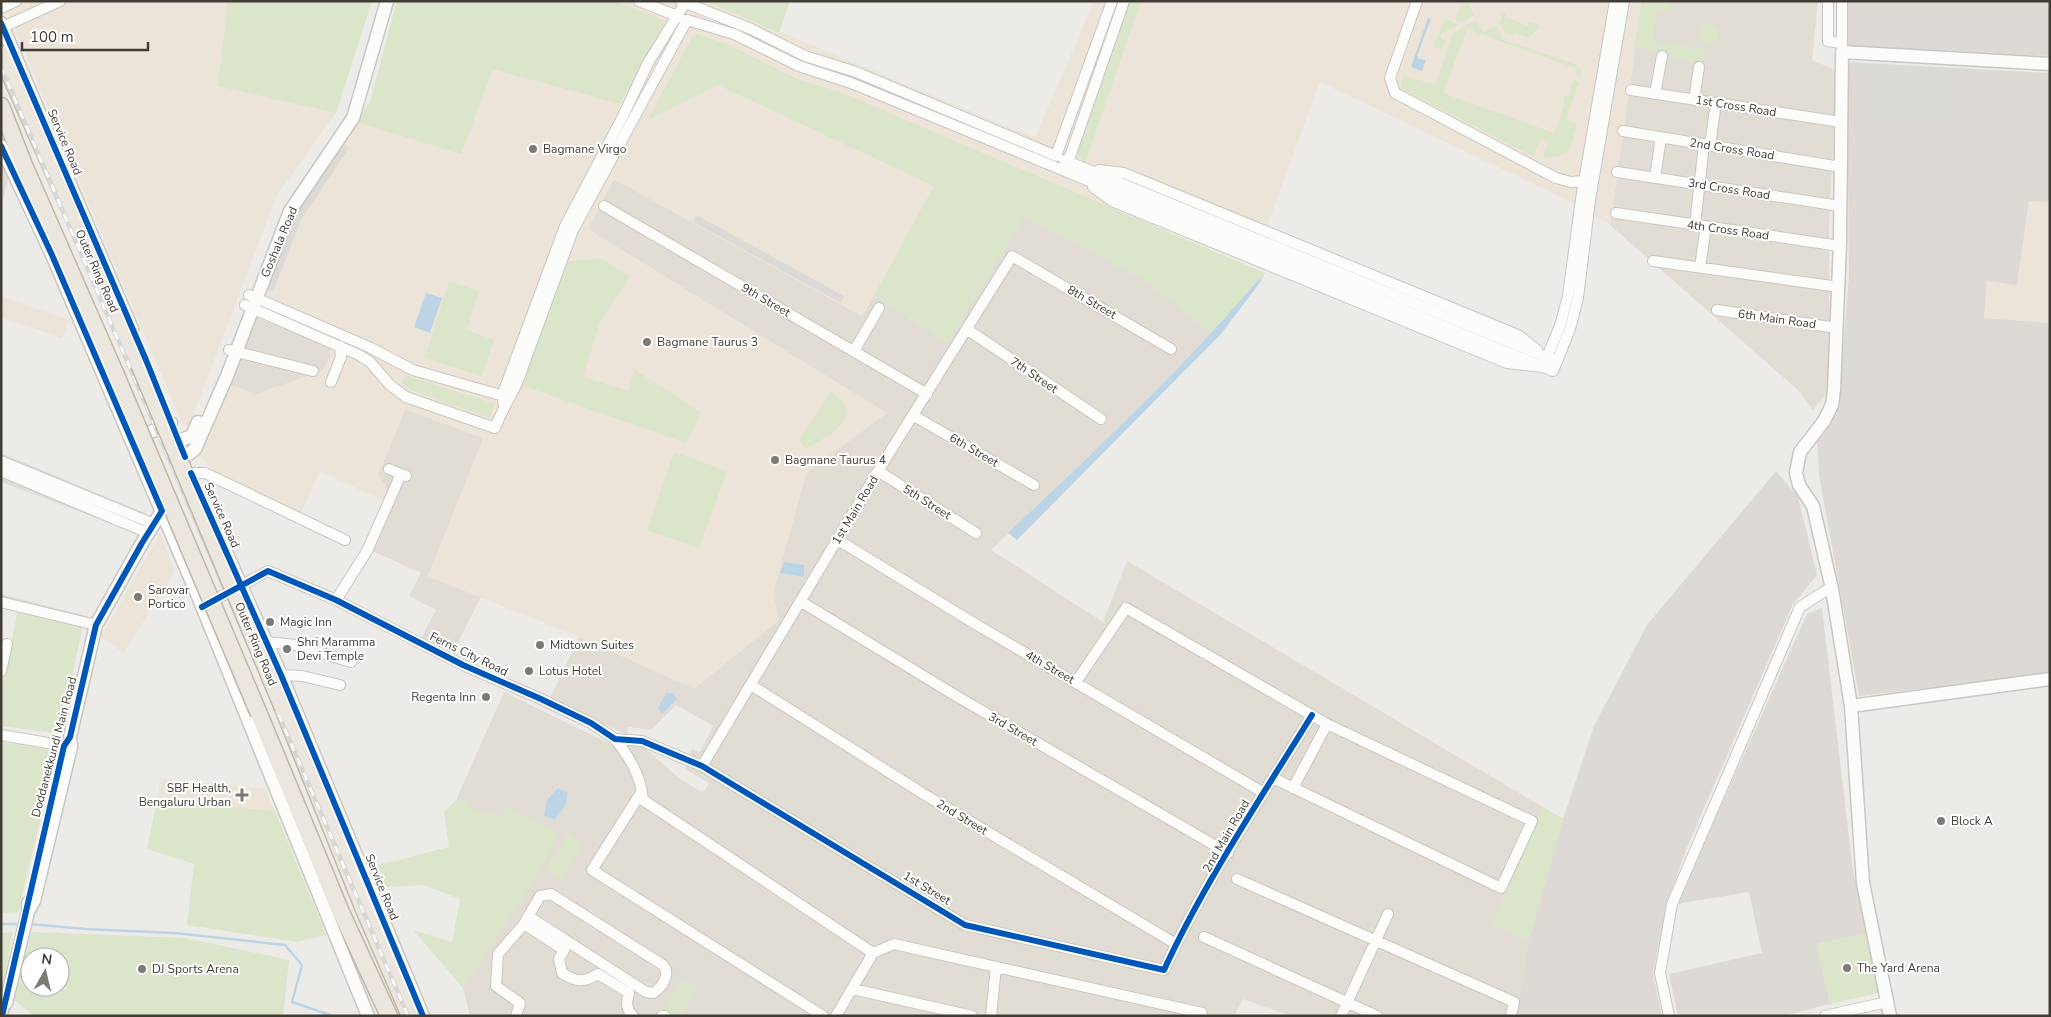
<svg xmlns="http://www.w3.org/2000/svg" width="2051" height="1017" font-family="'Nunito Sans',sans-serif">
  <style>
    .residential { fill: #e1ddd5 }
    .commercial { fill: #ece4d8 }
    .industrial { fill: #dddad5 }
    .green { fill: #dae5c9; fill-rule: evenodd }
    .parking { fill: #dcdad7 }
    .water { fill: #bbd5e6 }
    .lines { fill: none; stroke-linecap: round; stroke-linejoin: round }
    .stream { stroke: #bbd5e6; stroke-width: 2.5 }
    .tertiary-tunnel { stroke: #cbc8c3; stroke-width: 12; stroke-dasharray: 12 6; stroke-linecap: butt }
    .minor-casing { stroke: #c9c7c3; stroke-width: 12 }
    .tertiary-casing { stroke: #c9c7c3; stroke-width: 15 }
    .trunk-casing { stroke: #c2b7a6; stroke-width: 19 }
    .minor { stroke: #fcfcfb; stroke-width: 10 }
    .tertiary { stroke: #fcfcfb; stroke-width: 12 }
    .trunk { stroke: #ece7de; stroke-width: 16 }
    .rail-casing { stroke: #d8d7d7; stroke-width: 4.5 }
    .rail { stroke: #fff; stroke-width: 2.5; stroke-dasharray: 8; stroke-linecap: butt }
    .trunk-bridge-casing { stroke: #c2b7a6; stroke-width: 19; stroke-linecap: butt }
    .trunk-bridge { stroke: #ece7de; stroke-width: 16 }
    .cycleway-casing { stroke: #fff; stroke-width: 9 }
    .cycleway { stroke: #0057b8; stroke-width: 6 }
    .poi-dot { fill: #7d7973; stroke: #fff; stroke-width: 2 }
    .labels { text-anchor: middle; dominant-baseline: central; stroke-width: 4; stroke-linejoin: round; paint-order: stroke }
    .street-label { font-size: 12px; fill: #413c35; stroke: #fff }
    .poi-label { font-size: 12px; fill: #413c35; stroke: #fff; text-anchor: start }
  </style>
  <rect width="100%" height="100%" fill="#edebe7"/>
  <path class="residential" d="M 1642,1 L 1818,1 L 1812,60 L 1835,70 L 1835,105 L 1829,224 L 1830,389 L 1813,410 L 1798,390 L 1610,225 Z
    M 1,166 L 9,174 L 1,208 Z
    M 614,179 L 862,316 L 874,295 L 947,343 L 1024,216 L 1145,280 L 1212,334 L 1140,408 L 991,550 L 1103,622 L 1127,561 L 1563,819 L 1529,941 L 1516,1016 L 1291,1016 L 1243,999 L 1234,1016 L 470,1016 L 463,988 L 537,874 L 505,808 L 502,818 L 468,808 L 468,804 L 456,800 L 504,692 L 608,743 L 625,748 L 637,741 L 679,778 L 703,793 L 709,783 L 685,769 L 692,749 L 700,752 L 713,726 L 676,705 L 651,730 L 628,727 L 627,735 L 550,698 L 579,637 L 626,657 L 778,621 L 774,595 L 775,587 L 806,473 L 886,413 L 588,229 Z
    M 255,317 L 331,348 L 330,359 L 322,371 L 257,394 L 229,385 Z
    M 405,409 L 484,438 L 428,576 L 481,597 L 452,654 L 421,638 L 436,610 L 409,596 L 421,573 L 366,548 L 390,493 L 378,475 Z
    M 1,453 L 145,513 L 134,532 L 1,482 Z
    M 1,594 L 87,616 L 82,629 L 1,600 Z"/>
  <path class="commercial" d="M 3,1 L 372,1 L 336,113 L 277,195 L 189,426 L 183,425 Z
    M 397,1 L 707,1 L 1035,138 L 1094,1 L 1642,1 L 1610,225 L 1575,204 L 1320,82 L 1267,226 L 1128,168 L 1112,209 L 959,142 L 862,316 L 614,179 L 588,229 L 887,413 L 806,473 L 775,587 L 774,595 L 778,621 L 694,689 L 579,637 L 428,576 L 483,438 L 405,409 L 378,475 L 390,493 L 386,502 L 320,471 L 299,517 L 219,479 L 199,454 L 229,385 L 257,394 L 322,371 L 330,359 L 330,348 L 255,317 L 295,214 L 370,102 Z
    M 2029,201 L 2050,203 L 2050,323 L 1984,318 L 1987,281 L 2017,284 Z
    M 2,297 L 69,320 L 62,338 L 1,317 Z
    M 160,533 L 175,571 L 124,653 L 101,637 Z
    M 161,779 L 264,788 L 275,811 L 157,800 Z"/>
  <path class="industrial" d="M 1846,1 L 2050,1 L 2050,56 L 1847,47 Z
    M 1847,62 L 2050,73 L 2050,203 L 2029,201 L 2017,285 L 1987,281 L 1984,318 L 2050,323 L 2050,673 L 1859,696 L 1819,475 L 1817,438 L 1831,424 L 1839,401 L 1849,275 Z
    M 1776,471 L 1798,497 L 1817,575 L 1793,604 L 1688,845 L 1666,905 L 1653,973 L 1662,1016 L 1516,1016 L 1529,941 L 1563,819 L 1594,726 L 1647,625 Z
    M 1822,608 L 1853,871 L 1866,933 L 1817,944 L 1830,1004 L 1783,1016 L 1678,1016 L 1669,974 L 1762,953 L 1749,892 L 1677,904 L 1807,614 Z"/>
  <path class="green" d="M 228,1 L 372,1 L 336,113 L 218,86 Z
    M 397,1 L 615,1 L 665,21 L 620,104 L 493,69 L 461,154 L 356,122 L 370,102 Z
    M 707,1 L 790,1 L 779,33 Z
    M 1129,1 L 1141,1 L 1085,163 L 1079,156 L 1077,148 Z
    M 1462,1 L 1467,1 L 1474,15 L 1461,23 L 1455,20 Z
    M 1642,1 L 1670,1 L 1669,10 L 1657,9 L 1653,41 L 1705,49 L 1700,65 L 1634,46 Z
    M 1504,12 L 1506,13 L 1505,17 L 1528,26 L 1529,22 L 1541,26 L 1529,38 L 1514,33 L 1513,36 L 1506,34 L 1499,21 L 1502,19 L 1500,15 Z
    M 1445,18 L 1458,24 L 1440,35 L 1442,40 L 1446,38 L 1442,49 L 1434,47 Z
    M 1475,20 L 1484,32 L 1496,26 L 1503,37 L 1501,39 L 1577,65 L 1581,71 L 1580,77 L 1575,75 L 1577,69 L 1467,29 L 1443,93 L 1554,133 L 1565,103 L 1563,102 L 1565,95 L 1568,96 L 1574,80 L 1579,82 L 1566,119 L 1575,123 L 1577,127 C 1570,148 1570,159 1545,157 L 1544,154 L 1548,142 L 1541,139 L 1533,156 L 1402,89 L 1401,84 L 1404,75 L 1435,85 L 1453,33 Z
    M1699 34a10 10 0 1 1 20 0a10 10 0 1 1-20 0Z
    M 694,33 L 729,45 L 797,79 L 840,92 L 1265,273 L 1262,280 L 1259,279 L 1212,334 L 1145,280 L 1024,216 L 947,343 L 874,295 L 934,186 L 718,85 L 648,120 Z
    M 601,259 L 630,276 L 600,322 L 583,377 L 628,391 L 635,370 L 701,412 L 686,443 L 521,385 L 567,261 Z
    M 449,281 L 479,291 L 467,330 L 494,340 L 482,376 L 425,358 Z
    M 405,375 L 495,404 L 490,418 L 411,390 L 402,383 Z
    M 831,392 C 836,396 843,400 845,406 C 854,425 819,440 806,449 L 799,439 Z
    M 674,452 L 727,471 L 699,548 L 647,530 Z
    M 19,605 L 82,629 L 60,734 L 1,726 L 1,691 Z
    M 1,742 L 57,751 L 18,912 L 1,913 Z
    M 157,800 L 275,811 L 326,935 L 298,942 L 187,925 L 194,864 L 147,849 Z
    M 456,800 L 468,804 L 468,808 L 502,818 L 505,807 L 559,833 L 537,874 L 463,988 L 413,930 L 452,942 L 460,899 L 424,885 L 384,887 L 374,866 L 449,847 L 444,812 Z
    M 1542,807 L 1563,819 L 1529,941 L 1492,924 Z
    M 568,834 L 584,844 L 561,879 L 545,869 Z
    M 13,932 L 1,999 L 1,933 Z
    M 32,932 L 186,938 L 289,960 L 283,1016 L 34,1016 L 13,999 ZM 30,957 L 60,957 L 60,987 L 30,987 Z
    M 1866,933 L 1878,993 L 1830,1004 L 1817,944 Z
    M 682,979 L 698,989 L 681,1016 L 671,1016 L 662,1010 Z"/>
  <path class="parking" d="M 1856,71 L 1948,74 L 1947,125 L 1854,122 Z
    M 342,143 L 349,148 L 302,218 L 273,291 L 266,288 L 295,214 Z
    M 697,215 L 844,296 L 841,303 L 693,222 Z"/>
  <path class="water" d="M 1428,18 L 1431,19 L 1417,56 L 1419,59 L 1426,60 L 1422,71 L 1411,67 Z
    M 1259,279 L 1262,280 L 1220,335 L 1017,540 L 1008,533 C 1095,451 1182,370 1259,279 Z
    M 426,293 L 442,298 L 430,333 L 414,327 Z
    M 784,562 L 804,565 L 804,577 L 780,573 Z
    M 666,693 L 673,694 L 677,699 L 662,714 L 658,708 Z
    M 558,788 L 568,793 L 565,806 L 554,820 L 544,815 L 547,800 Z"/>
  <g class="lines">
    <path class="stream" d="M 1,924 L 22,924
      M 30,924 L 85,929 L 174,933 L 285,945 L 302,965 L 292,1002 L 333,1016"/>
    <path class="tertiary-tunnel" d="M 2,1016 L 6,1003"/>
    <g class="minor-casing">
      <path id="minor" d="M 639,1 L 680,17
        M 681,1 L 751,29 L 805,56 L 856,72 L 1056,156 L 1112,1
        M 1417,1 L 1390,78 L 1395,93 L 1556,178 L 1571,182 L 1584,181
        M 1828,1 L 1828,41 L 1841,43
        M 1,8 L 16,1
        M 3,27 L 60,1
        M 1842,49 L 1842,1
        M 1631,90 L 1841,122
        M 1655,94 L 1662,56
        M 1694,100 L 1699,67
        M 1623,131 L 1841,167
        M 1710,145 L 1716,103
        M 1064,160 L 1553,360
        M 1099,170 L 1124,173 L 1518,335 L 1537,350
        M 1065,171 L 1553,371 L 1570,329 L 1578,298 L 1590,200 L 1624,1
        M 1617,172 L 1840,206
        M 1655,178 L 1661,137
        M 1093,187 L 1112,201 L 1507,363 L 1543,367 L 1560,326 L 1568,296 L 1581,199 L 1615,1
        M 604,206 L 927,394
        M 1616,213 L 1840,246
        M 1695,225 L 1704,144
        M 1653,261 L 1839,287
        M 1700,267 L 1706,226
        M 249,295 L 369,347 L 413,370 L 507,397
        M 245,305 L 359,355 L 370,362 L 390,385 L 406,397 L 495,428 C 501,412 510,398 517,383 L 573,230 L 687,20 L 734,34 L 799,66 L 851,83 L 1065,171 L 1124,1
        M 1717,310 L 1837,328
        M 968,330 L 1101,419
        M 229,350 L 313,371
        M 854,351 L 879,308
        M 331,382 L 341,357 L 340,346
        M 504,405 L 502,396 L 565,226 L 622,118 L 648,63 L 685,3
        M 914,416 L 1034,485
        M 1,461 L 154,524
        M 389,469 L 401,474
        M 1,471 L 148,533
        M 878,471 L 976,533
        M 191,473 L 205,473 L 345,540
        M 838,540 L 977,625 L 1264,793
        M 336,600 L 367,551 L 401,474 L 406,476
        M 800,601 L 958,697 L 1228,853
        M 1,602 L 96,625
        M 207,604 L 268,571 L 336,600 L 463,665 L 541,699 L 591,723 L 615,739 L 642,741 L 702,766 L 965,925 L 1164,970 C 1205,881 1261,798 1312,715
        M 267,642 L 295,645 L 351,662
        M 1,671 L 7,644
        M 281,675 L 302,676 L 340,685
        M 1076,682 L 1126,608 L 1327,724 L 1532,821 L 1501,888 L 1273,778
        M 751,685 L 922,793 L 1176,944
        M 1,735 L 71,747
        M 615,739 C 630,758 641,776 643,800 L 873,953
        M 702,766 L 878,471 L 1012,256 L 1171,349
        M 1293,788 L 1327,724
        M 642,791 L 592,870 L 823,1016
        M 1237,879 L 1514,1002 L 1511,1016
        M 524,924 L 564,950 L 559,959 L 562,973 C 576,982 584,983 598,974 L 629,993 C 626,1003 626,1009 633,1016
        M 1204,937 L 1377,1016
        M 853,989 L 972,1016
        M 516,1016 L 520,1003 L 496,986 L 498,954 L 524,924 L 540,896 L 551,894 L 663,965 C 671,974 662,988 653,993 L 646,992 L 528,916
        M 662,1016 L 665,1016
        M 836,1016 L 873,953 L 894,944 L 1202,1013 L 1200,1016
        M 991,1016 L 996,967
        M 1341,1016 L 1388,914
        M 1669,1016 L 1660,973 L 1672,904 L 1800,607 L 1825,591 L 1832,589
        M 1825,1016 L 1887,1002"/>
    </g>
    <g class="tertiary-casing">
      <path id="tertiary" d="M 1,23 L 132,329
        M 1,146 L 52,255 L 197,594 L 368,1016
        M 135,439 L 171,423
        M 178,441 L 192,436 L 198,422
        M 185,457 L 195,449 L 227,376 L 290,211 L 353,118 L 387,1
        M 218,534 L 281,675 L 423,1016
        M 1851,706 L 2050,679
        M 28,912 L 34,901 L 71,747 L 70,737 L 96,625 L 142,543 L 162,511
        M 6,1003 L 28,912 L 28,903
        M 1890,1016 L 1863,883 L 1851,706 L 1832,589 L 1813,506 L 1799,485 L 1796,473 L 1800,452 L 1824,421 L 1832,405 L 1834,390 L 1840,242 L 1842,52 L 2050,64"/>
    </g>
    <g class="trunk-casing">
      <path id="trunk" d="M 1,54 L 139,364
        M 1,106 L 24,165 L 116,375
        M 283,708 L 363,907 L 410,1016
        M 259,714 L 341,912 L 389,1016"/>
    </g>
    <use href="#minor" class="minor"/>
    <use href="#tertiary" class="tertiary"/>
    <use href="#trunk" class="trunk"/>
    <g class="rail-casing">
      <path id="rail" d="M 1,67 L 408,1016"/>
    </g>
    <use href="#rail" class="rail"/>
    <g class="trunk-bridge-casing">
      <path id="trunk-bridge" d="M 139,364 L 283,708
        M 116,375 L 259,714"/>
    </g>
    <use href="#trunk-bridge" class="trunk-bridge"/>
    <g class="cycleway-casing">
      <path id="cycleway" d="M 1,23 L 146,360 L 185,457
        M 1,146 L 52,255 L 162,511 L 142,543 L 96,625 L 70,737 L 64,746 L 2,1016
        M 191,473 L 281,675 L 423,1016
        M 202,607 L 268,571 L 336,600 L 463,665 L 541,699 L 591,723 L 615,739 L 642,741 L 702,766 L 965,925 L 1164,970 C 1205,881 1261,798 1312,715"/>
    </g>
    <use href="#cycleway" class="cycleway"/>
  </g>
  <g class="poi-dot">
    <circle cx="533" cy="149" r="5"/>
    <circle cx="647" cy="342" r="5"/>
    <circle cx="775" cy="460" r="5"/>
    <circle cx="138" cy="597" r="5"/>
    <circle cx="270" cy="622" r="5"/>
    <circle cx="540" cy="645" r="5"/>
    <circle cx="287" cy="649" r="5"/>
    <circle cx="529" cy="671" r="5"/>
    <circle cx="486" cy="697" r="5"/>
    <path d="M239.5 787.5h5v5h5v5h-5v5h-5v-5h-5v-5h5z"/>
    <circle cx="1941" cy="821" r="5"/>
    <circle cx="1847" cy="968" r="5"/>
    <circle cx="142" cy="969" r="5"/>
  </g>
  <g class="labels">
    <g class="street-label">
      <text transform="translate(1736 106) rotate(9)">1st Cross Road</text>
      <text transform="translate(65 142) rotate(67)">Service Road</text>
      <text transform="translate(1732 149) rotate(9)">2nd Cross Road</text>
      <text transform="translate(1729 189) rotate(9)">3rd Cross Road</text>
      <text transform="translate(1728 230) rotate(8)">4th Cross Road</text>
      <text transform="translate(279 242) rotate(-67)">Goshala Road</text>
      <text transform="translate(97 271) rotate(66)">Outer Ring Road</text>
      <text transform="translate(766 300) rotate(30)">9th Street</text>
      <text transform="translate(1092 302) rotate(30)">8th Street</text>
      <text transform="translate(1777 319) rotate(8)">6th Main Road</text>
      <text transform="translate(1034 375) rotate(34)">7th Street</text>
      <text transform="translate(974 450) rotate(30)">6th Street</text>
      <text transform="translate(927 502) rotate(32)">5th Street</text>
      <text transform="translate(855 510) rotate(-59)">1st Main Road</text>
      <text transform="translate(222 515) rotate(66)">Service Road</text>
      <text transform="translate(256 644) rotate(67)">Outer Ring Road</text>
      <text transform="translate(469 654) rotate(26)">Ferns City Road</text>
      <text transform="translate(1050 667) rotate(30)">4th Street</text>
      <text transform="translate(1013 729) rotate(30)">3rd Street</text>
      <text transform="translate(54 747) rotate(-75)">Doddanekkundi Main Road</text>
      <text transform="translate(962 817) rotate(31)">2nd Street</text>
      <text transform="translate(1226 836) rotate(-60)">2nd Main Road</text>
      <text transform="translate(382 887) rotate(68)">Service Road</text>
      <text transform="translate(927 888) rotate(31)">1st Street</text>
    </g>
    <g class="poi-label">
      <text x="543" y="149">Bagmane Virgo</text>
      <text x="657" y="342">Bagmane Taurus 3</text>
      <text x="785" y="460">Bagmane Taurus 4</text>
      <text x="148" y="590">Sarovar<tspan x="148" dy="14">Portico</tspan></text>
      <text x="280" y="622">Magic Inn</text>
      <text x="297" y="642">Shri Maramma<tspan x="297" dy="14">Devi Temple</tspan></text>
      <text x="550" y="645">Midtown Suites</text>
      <text x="539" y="671">Lotus Hotel</text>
      <text x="476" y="697" text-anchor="end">Regenta Inn</text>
      <text x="231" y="788" text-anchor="end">SBF Health,<tspan x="231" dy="14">Bengaluru Urban</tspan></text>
      <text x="1951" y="821">Block A</text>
      <text x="1857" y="968">The Yard Arena</text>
      <text x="152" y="969">DJ Sports Arena</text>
    </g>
  </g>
  <rect width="2051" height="1017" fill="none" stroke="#413c35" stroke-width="5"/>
  <g transform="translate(45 972) rotate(8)"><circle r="24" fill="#ffffff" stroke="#b3b1ae"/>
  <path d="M0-4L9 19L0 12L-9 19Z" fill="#7d7973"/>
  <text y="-8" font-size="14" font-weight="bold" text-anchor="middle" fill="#413c35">N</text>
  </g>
  <path d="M22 42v8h126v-8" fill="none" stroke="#413c35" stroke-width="2.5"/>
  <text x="30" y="42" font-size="15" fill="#413c35" stroke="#ffffff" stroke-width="4" paint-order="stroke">100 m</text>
</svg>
